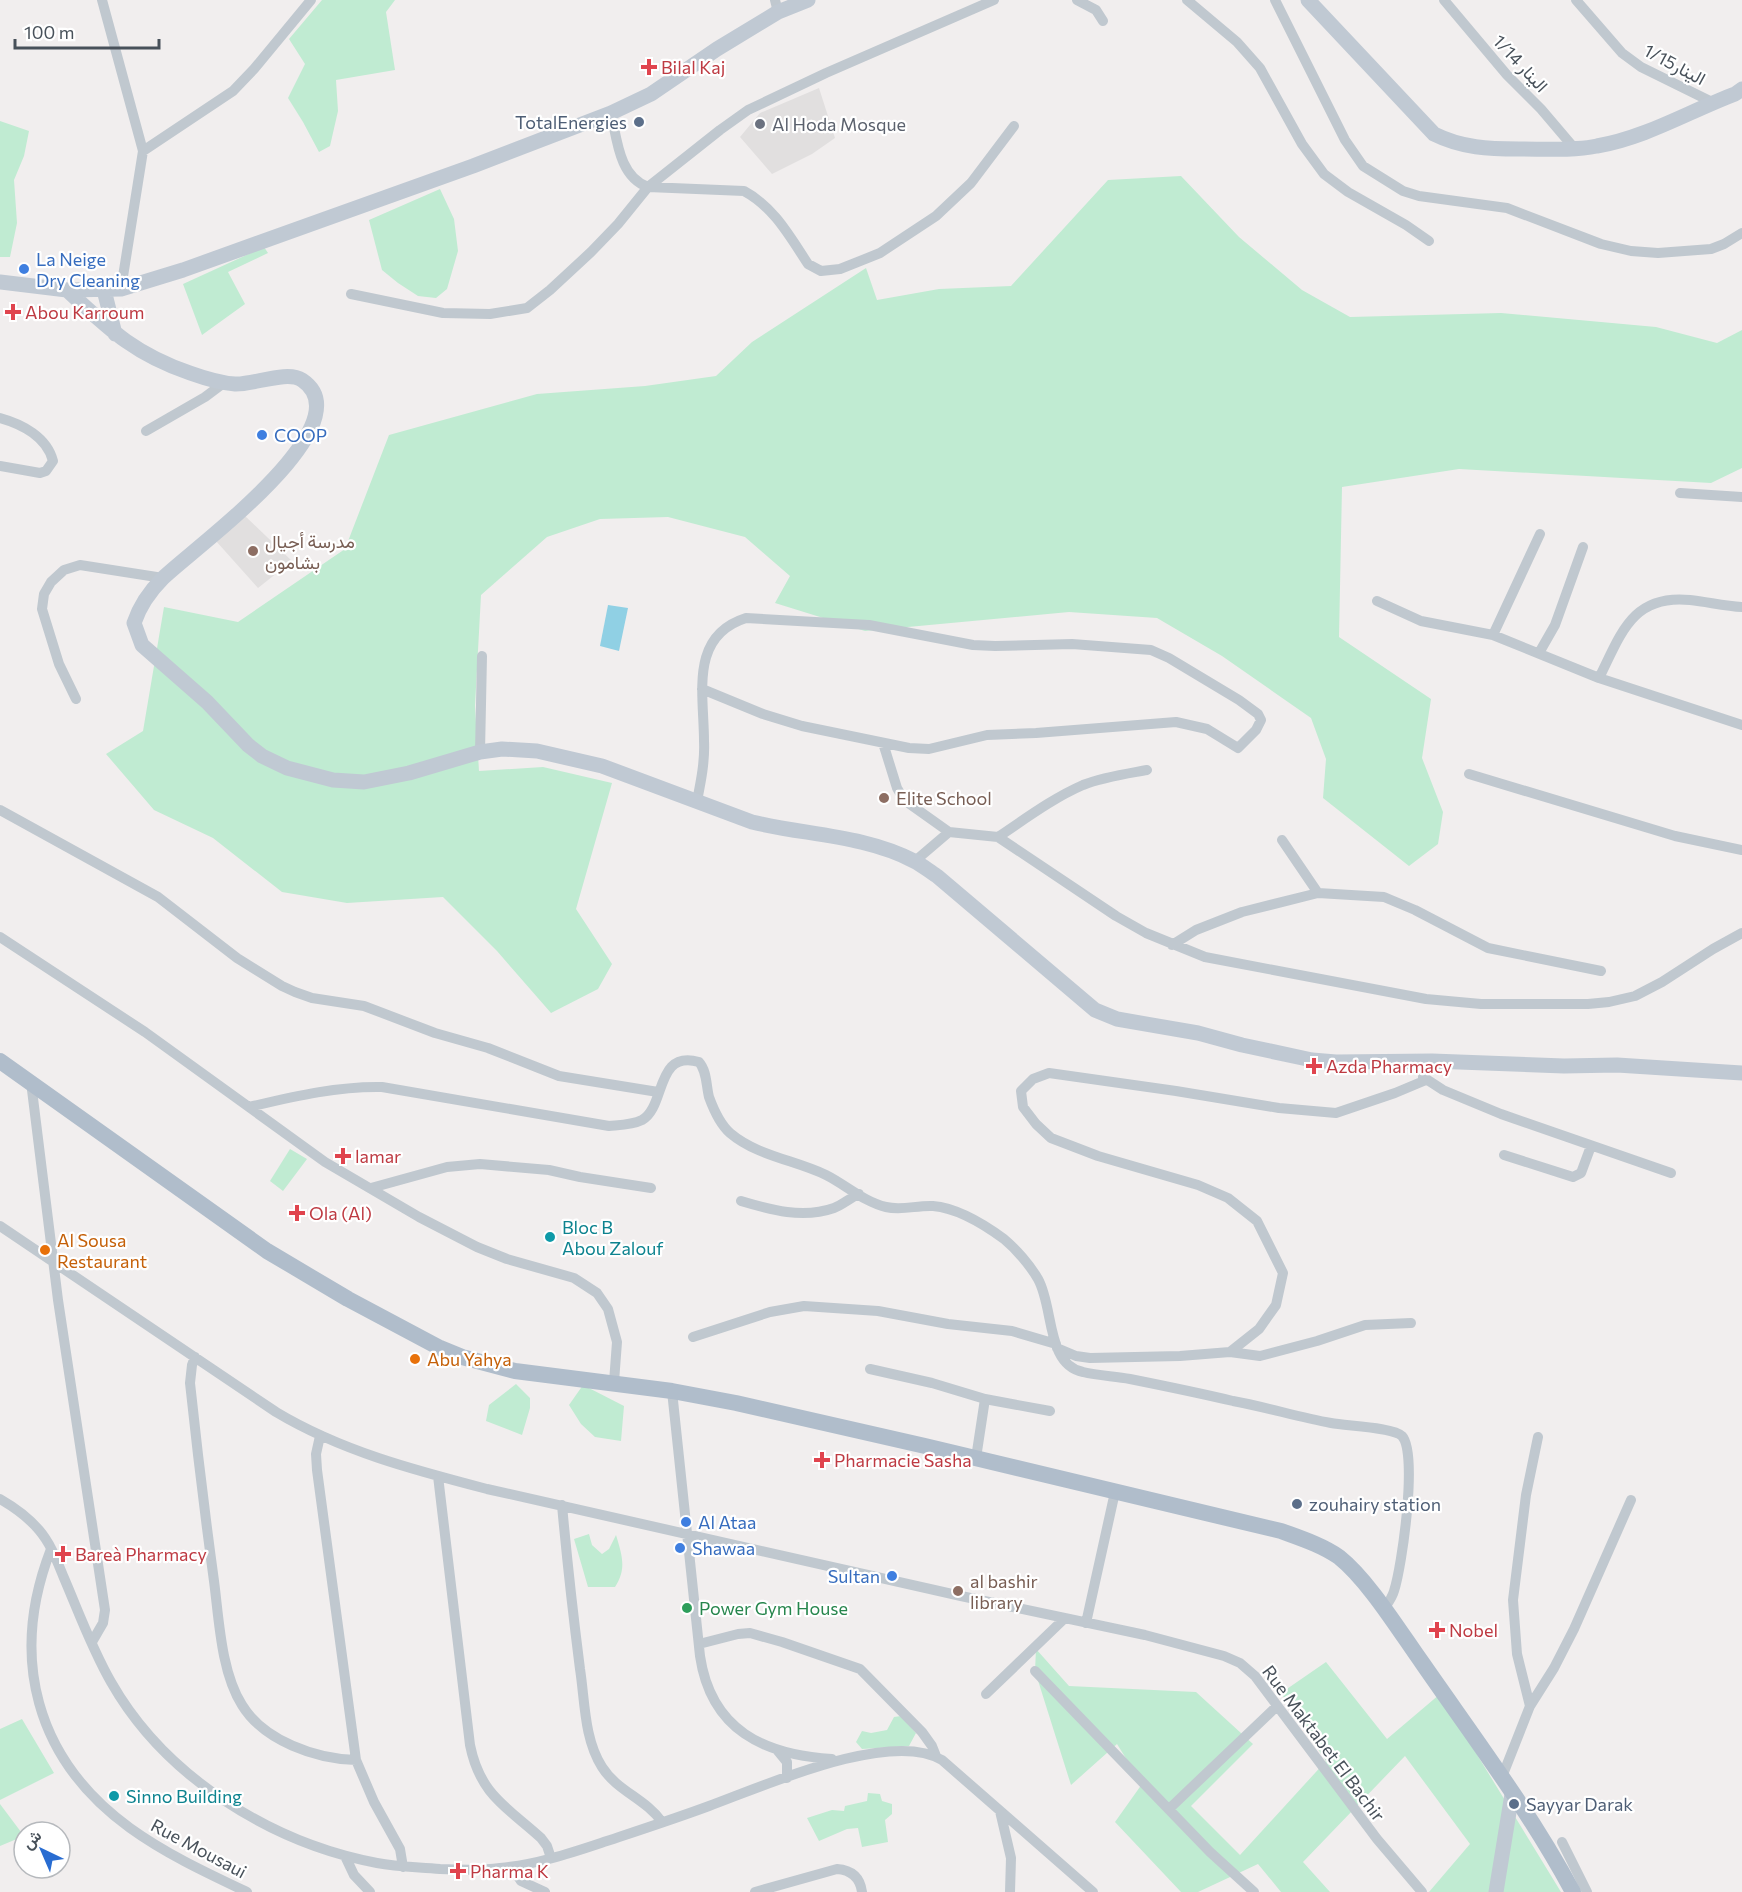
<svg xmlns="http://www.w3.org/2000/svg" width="1742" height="1892" font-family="Commissioner,Vazirmatn,sans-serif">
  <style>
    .education { fill: #e1dfdf }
    .green { fill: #c0ebd2 }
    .water { fill: #90d0e4 }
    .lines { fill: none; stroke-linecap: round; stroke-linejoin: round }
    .street { stroke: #c0c8cf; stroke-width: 10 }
    .secondary { stroke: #c0c9d3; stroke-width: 15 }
    .primary { stroke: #b0bdcb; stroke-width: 16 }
    .health-dot { fill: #e0444e; stroke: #fff; stroke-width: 2 }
    .service-dot { fill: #5c6f8a; stroke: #fff; stroke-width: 2 }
    .worship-dot { fill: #6b7280; stroke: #fff; stroke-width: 2 }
    .shop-dot { fill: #3f7fe0; stroke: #fff; stroke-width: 2 }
    .education-dot { fill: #8d6e63; stroke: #fff; stroke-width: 2 }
    .culture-dot { fill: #0f9aa8; stroke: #fff; stroke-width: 2 }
    .food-dot { fill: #e8710a; stroke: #fff; stroke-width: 2 }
    .leisure-dot { fill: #2e9e5b; stroke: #fff; stroke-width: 2 }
    .labels { text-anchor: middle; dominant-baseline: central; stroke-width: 4.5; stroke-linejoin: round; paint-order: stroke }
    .street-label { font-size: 18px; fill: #48515a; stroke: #fff }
    .health-label { font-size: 18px; fill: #be3a42; stroke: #fff; text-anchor: start }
    .service-label { font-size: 18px; fill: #4e5e75; stroke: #fff; text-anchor: start }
    .worship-label { font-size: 18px; fill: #5b616d; stroke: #fff; text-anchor: start }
    .shop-label { font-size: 18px; fill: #366cbe; stroke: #fff; text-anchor: start }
    .education-label { font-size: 18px; fill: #785e54; stroke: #fff; text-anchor: start }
    .culture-label { font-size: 18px; fill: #0d838f; stroke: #fff; text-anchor: start }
    .food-label { font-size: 18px; fill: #c56008; stroke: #fff; text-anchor: start }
    .leisure-label { font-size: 18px; fill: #27864d; stroke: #fff; text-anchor: start }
  </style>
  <rect width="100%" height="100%" fill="#f1eeee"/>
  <path class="education" d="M 819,88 L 835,138 L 812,154 L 772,174 L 740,137 L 760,113 Z
    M 244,515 L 292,561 L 258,588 L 216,541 Z"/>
  <path class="green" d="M 322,0 L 395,0 L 386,12 L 395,70 L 336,80 L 338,111 L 330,146 L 319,152 L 303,122 L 288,98 L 305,64 L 289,39 Z
    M 0,121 L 29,131 L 24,156 L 14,180 L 17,223 L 10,257 L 0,257 Z
    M 1181,176 L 1239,237 L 1302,290 L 1350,317 L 1501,313 L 1656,327 L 1717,343 L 1742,330 L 1742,468 L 1711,483 L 1459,469 L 1342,487 L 1339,637 L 1431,699 L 1422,758 L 1443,812 L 1438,844 L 1409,866 L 1323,798 L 1326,759 L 1311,718 L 1222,656 L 1157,618 L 1069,612 L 865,631 L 775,603 L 790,576 L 745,537 L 668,517 L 600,519 L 547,537 L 481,595 L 475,706 L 479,771 L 543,767 L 612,783 L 576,909 L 612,964 L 598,989 L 551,1013 L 497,951 L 443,897 L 347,903 L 282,892 L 213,838 L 154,810 L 106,754 L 143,731 L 164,607 L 238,622 L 345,549 L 389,435 L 537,394 L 645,386 L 716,376 L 752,342 L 866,268 L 877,300 L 939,289 L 1011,286 L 1108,180 Z
    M 440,189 L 454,219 L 458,251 L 447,289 L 436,298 L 418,296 L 398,283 L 382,270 L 369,220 Z
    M 264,247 L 268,253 L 228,272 L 245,304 L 202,335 L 183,284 Z
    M 290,1149 L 307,1159 L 283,1191 L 270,1181 Z
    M 516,1384 L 530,1398 L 530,1408 L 522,1435 L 486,1421 L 489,1405 Z
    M 583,1385 L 624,1406 L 621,1441 L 595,1437 L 581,1424 L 569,1405 Z
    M 589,1534 L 592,1545 L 602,1554 L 609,1549 L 616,1535 C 622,1555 627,1569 615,1587 L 588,1587 L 574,1539 Z
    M 1036,1649 L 1069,1686 L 1196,1692 L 1253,1744 L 1191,1806 L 1240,1855 L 1326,1761 L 1281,1693 L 1326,1662 L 1387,1739 L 1440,1694 L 1561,1892 L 1429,1892 L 1470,1844 L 1405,1756 L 1303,1862 L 1330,1892 L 1281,1892 L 1258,1864 L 1198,1892 L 1181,1892 L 1115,1822 L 1142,1784 L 1117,1744 L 1071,1785 L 1035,1671 Z
    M 901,1716 L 916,1733 L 909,1746 L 862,1749 L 856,1742 L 862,1731 L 871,1733 L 887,1730 L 894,1717 Z
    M 22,1719 L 54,1773 L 0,1800 L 0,1729 Z
    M 868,1793 L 880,1794 L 882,1801 L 892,1804 L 892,1814 L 885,1820 L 888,1842 L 862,1847 L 858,1828 L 847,1829 L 819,1841 L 807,1818 L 832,1810 L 844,1811 L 845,1806 L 867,1801 Z
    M 0,1804 L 24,1836 L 0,1846 Z"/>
  <path class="water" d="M 608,605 L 628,608 L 619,651 L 600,646 Z"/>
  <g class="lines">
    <path class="street" d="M 102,0 L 143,151 L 121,289
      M 775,0 L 778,12
      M 1077,0 L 1096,10 L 1103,21
      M 1187,0 L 1237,42 L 1260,68 L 1302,144 L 1324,174 L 1348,192 L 1406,225 L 1429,241
      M 1275,0 L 1345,140 L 1363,166 L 1403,191 L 1419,196 L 1507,208 L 1601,244 L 1631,251 L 1658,253 L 1711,249 L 1724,244 L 1742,233
      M 1444,0 L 1507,75 L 1541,109 L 1575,149
      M 1576,0 L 1622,53 L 1641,67 L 1712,102
      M 611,113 C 617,139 619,177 648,187 L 744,191 C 774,207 790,237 808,264 L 821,271 L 840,269 L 880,253 L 936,216 L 971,183 L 1014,126
      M 143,151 L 233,91 L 254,69 L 311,0
      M 351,294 L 443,313 L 490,314 L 527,308 L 550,290 L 591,252 L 618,224 L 648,187 L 720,130 L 748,110 L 826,73 L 994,0
      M 0,418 C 22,424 47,437 53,461 L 46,471 L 40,473 L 0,466
      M 146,431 L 205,397 L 225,382
      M 1680,493 L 1742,497
      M 1377,601 L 1421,621 L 1493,635 L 1599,678 L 1742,725
      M 1493,635 L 1540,534
      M 1539,653 L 1555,625 L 1583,547
      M 1599,678 C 1621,634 1632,594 1690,600 C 1708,602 1725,606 1742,607
      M 76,699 L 59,664 L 42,609 L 44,594 L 51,582 L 64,570 L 80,565 L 163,578
      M 883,743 L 897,788 L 904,800 L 949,832
      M 480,752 L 482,656
      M 1469,774 L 1675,836 L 1742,850
      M 697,801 C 701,781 705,761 704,741 C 704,694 689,636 746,618 L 869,625 L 973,645 L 995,646 L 1072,644 L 1151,650 L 1169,658 L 1239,700 L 1258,714 L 1261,720 L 1256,730 L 1238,748 L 1207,729 L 1176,722 L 1036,733 L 987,735 L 929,749 L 909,748 L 802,726 L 763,714 L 702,689
      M 0,810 L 158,897 L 237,958 L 282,986 L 295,992 L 312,998 L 364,1006 L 435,1033 L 488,1048 L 559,1076 L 658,1092
      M 998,837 C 1025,819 1053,798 1083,785 C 1103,777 1125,774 1147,770
      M 1282,840 L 1318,893
      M 915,861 L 949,832 L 998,837 L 1116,916 L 1146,933 L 1205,957 L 1426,999 L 1481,1004 L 1588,1004 L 1609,1002 L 1635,996 L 1662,982 L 1713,949 L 1742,933
      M 0,937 L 145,1032 L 325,1162 L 419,1217 L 477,1247 L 507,1259 L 574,1278 L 597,1293 L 608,1309 L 617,1342 L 614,1382
      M 1172,945 L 1196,930 L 1242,912 L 1318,893 L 1384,897 L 1415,910 L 1488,948 L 1601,971
      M 1432,1061 L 1423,1077 L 1443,1090 L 1501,1114 L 1671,1173
      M 31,1082 L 58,1300 L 105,1610 L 103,1623 L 92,1642
      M 249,1107 C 292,1097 337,1086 382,1087 L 609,1126 C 619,1125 632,1125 642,1120 C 666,1107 655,1049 699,1062 C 707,1071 706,1085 709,1097 C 713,1108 721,1125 730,1133 C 757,1156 795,1160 826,1175 C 846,1185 864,1202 886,1207 C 902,1211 917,1205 933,1206 C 957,1208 985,1225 1004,1239 C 1016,1249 1030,1265 1038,1279 C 1054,1307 1046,1365 1083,1372 C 1099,1376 1115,1376 1130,1379 C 1165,1386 1199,1393 1233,1401 C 1266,1407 1298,1417 1331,1423 C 1346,1426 1393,1427 1402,1436 C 1418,1453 1402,1567 1394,1591 C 1392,1598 1388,1603 1384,1609
      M 1504,1155 L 1573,1177 L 1581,1173 L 1591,1146
      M 371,1188 L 447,1167 L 480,1164 L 549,1170 L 580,1177 L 651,1188
      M 741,1201 C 771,1210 803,1219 834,1208 C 842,1205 850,1198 859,1194
      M 0,1226 L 276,1412 C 341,1451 414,1470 487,1489 L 961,1596 L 1145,1635 L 1224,1656 L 1240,1663 L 1255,1676 L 1377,1839 L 1422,1892
      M 693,1337 L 770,1312 L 804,1306 L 878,1311 L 948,1324 L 1012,1331 L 1056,1344
      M 1057,1348 L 1076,1356 L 1090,1358 L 1180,1356 L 1230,1352 L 1260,1356 L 1317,1341 L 1365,1325 L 1411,1323
      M 1230,1352 L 1259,1329 L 1276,1305 L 1283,1273 L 1257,1221 L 1228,1198 L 1198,1185 L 1098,1156 L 1051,1138 L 1036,1124 L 1023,1107 L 1021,1091 L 1033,1079 L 1049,1073 L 1176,1091 L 1279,1108 L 1336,1113 L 1395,1093 L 1426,1080
      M 195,1357 L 192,1365 L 190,1383 C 197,1449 205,1515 214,1581 C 219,1619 221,1672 242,1705 C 264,1741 316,1759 356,1760 L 374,1802 L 400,1849 L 403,1867
      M 870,1369 L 932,1383 L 985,1399
      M 672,1391 L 700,1656 C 711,1730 764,1755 832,1759
      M 320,1436 L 316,1454 L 317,1470 L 356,1760
      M 976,1458 L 985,1399 L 1050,1411
      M 438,1476 L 470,1745 C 480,1795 507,1807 541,1838 L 547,1846 L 551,1858
      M 0,1499 C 14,1507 28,1517 39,1530 C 51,1544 57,1561 64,1578 C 79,1613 92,1649 111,1682 C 165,1777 271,1843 377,1863 C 398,1867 419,1867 440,1869 C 460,1870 480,1871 500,1868 C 534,1865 568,1854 601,1843 C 637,1831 674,1819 709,1806 C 764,1786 890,1729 942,1760 L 1093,1892
      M 562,1505 C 567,1560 573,1614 580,1669 C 585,1701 584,1739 602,1767 C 617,1791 646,1799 662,1822
      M 51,1549 C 9,1657 35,1759 130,1828 C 166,1854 207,1873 247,1892
      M 1086,1623 L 1115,1492
      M 699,1644 L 738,1634 L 750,1633 L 782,1642 L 860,1669 L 922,1732 L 932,1746 L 936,1756
      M 1035,1671 L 1210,1852 L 1254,1892
      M 986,1694 L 1065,1618
      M 1530,1706 L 1517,1654 L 1513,1600 L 1526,1495 L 1538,1437
      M 778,1751 L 787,1762 L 787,1778
      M 1502,1777 L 1530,1706 L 1554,1668 L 1574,1629 L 1631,1500
      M 1169,1809 L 1276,1707
      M 1000,1811 L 1011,1858 L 1010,1892
      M 1562,1842 L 1587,1892
      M 345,1856 L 354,1875 L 370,1892
      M 512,1867 L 521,1881 L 545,1892
      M 755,1892 L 837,1869 C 851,1870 860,1877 862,1892"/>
    <path class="secondary" d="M 1308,0 L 1434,134 C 1462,148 1489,149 1519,149 C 1545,149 1572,151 1597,146 C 1645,138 1690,111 1735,94 L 1742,89
      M 0,282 L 67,290 L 121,289 L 183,270 L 473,166 L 611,113 L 651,94 L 717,49 L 778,12 L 808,0
      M 67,290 C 109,329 134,354 190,373 C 204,378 220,383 235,384 C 253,385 287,370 302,380 C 368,424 190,551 163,578 C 150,591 140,605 134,623 L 142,645 L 207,702 L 248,745 L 262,756 L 287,768 L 333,780 L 364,782 L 409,773 L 480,752 L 502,749 L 537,751 L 602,766 L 752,822 C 805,835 864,835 914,861 C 922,865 929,871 937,876 L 1095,1010 L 1117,1019 L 1198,1033 L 1242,1045 L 1312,1060 L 1336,1062 L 1432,1061 L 1564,1066 L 1617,1065 L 1742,1073
      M 104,290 L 115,334
      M 1496,1892 L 1512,1794"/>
    <path class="primary" d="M 0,1061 L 267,1251 L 348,1299 L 440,1348 L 462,1357 L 515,1371 L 672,1391 L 736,1403 L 925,1446 L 1281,1531 C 1300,1538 1322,1545 1339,1557 C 1369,1581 1400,1632 1423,1664 C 1475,1739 1530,1812 1573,1892"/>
  </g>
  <g class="health-dot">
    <path d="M646 58h6v6h6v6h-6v6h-6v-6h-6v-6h6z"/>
    <path d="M10 303h6v6h6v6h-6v6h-6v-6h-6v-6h6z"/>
    <path d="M1311 1057h6v6h6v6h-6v6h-6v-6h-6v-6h6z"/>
    <path d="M340 1147h6v6h6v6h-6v6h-6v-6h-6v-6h6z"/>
    <path d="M294 1204h6v6h6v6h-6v6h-6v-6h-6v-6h6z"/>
    <path d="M819 1451h6v6h6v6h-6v6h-6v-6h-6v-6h6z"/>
    <path d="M60 1545h6v6h6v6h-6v6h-6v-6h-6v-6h6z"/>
    <path d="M1434 1621h6v6h6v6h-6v6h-6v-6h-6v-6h6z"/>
    <path d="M455 1862h6v6h6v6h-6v6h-6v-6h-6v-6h6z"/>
  </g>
  <g class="service-dot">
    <circle cx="639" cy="122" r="6"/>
    <circle cx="1297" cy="1504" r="6"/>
    <circle cx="1514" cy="1804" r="6"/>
  </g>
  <circle class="worship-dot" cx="760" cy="124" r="6"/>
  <g class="shop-dot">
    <circle cx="24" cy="269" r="6"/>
    <circle cx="262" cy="435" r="6"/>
    <circle cx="686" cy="1522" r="6"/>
    <circle cx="680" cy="1548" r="6"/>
    <circle cx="892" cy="1576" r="6"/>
  </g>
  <g class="education-dot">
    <circle cx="253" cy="551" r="6"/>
    <circle cx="884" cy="798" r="6"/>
    <circle cx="958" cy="1591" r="6"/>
  </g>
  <g class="culture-dot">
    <circle cx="550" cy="1237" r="6"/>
    <circle cx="114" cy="1796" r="6"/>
  </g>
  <g class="food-dot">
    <circle cx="45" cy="1250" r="6"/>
    <circle cx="415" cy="1359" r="6"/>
  </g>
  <circle class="leisure-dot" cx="687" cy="1608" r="6"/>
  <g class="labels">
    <g class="street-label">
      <text transform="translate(1521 63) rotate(47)">الينار 1/14</text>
      <text transform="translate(1675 64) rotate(28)">الينار1/15</text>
      <text transform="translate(1324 1743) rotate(53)">Rue Maktabet El Bachir</text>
      <text transform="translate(199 1848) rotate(28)">Rue Mousaui</text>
    </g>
    <g class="health-label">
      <text x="661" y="67">Bilal Kaj</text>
      <text x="25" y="312">Abou Karroum</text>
      <text x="1326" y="1066">Azda Pharmacy</text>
      <text x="355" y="1156">lamar</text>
      <text x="309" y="1213">Ola (Al)</text>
      <text x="834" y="1460">Pharmacie Sasha</text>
      <text x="75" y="1554">Bareà Pharmacy</text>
      <text x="1449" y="1630">Nobel</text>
      <text x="470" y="1871">Pharma K</text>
    </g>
    <g class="service-label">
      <text x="627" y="122" text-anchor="end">TotalEnergies</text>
      <text x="1309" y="1504">zouhairy station</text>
      <text x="1526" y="1804">Sayyar Darak</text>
    </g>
    <g class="worship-label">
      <text x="772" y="124">Al Hoda Mosque</text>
    </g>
    <g class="shop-label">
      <text x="36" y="259">La Neige<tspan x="36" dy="21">Dry Cleaning</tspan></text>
      <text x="274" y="435">COOP</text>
      <text x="698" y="1522">Al Ataa</text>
      <text x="692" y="1548">Shawaa</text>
      <text x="880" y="1576" text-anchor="end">Sultan</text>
    </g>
    <g class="education-label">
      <text x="265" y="541">مدرسة أجيال<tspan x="265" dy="21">بشامون</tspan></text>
      <text x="896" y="798">Elite School</text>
      <text x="970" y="1581">al bashir<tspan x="970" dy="21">library</tspan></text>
    </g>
    <g class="culture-label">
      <text x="562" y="1227">Bloc B<tspan x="562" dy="21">Abou Zalouf</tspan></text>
      <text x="126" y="1796">Sinno Building</text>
    </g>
    <g class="food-label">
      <text x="57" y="1240">Al Sousa<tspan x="57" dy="21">Restaurant</tspan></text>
      <text x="427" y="1359">Abu Yahya</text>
    </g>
    <g class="leisure-label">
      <text x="699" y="1608">Power Gym House</text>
    </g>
  </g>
  <g transform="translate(42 1850) rotate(316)"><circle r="28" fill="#ffffff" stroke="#b6b9bd" stroke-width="1.5"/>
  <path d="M0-4.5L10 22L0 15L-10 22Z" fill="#286cd1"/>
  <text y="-9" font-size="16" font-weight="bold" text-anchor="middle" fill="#48515a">ش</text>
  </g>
  <path d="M15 39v9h144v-9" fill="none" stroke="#48515a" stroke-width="3"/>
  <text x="24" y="39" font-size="18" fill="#48515a" stroke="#ffffff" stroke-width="4.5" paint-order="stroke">100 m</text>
</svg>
